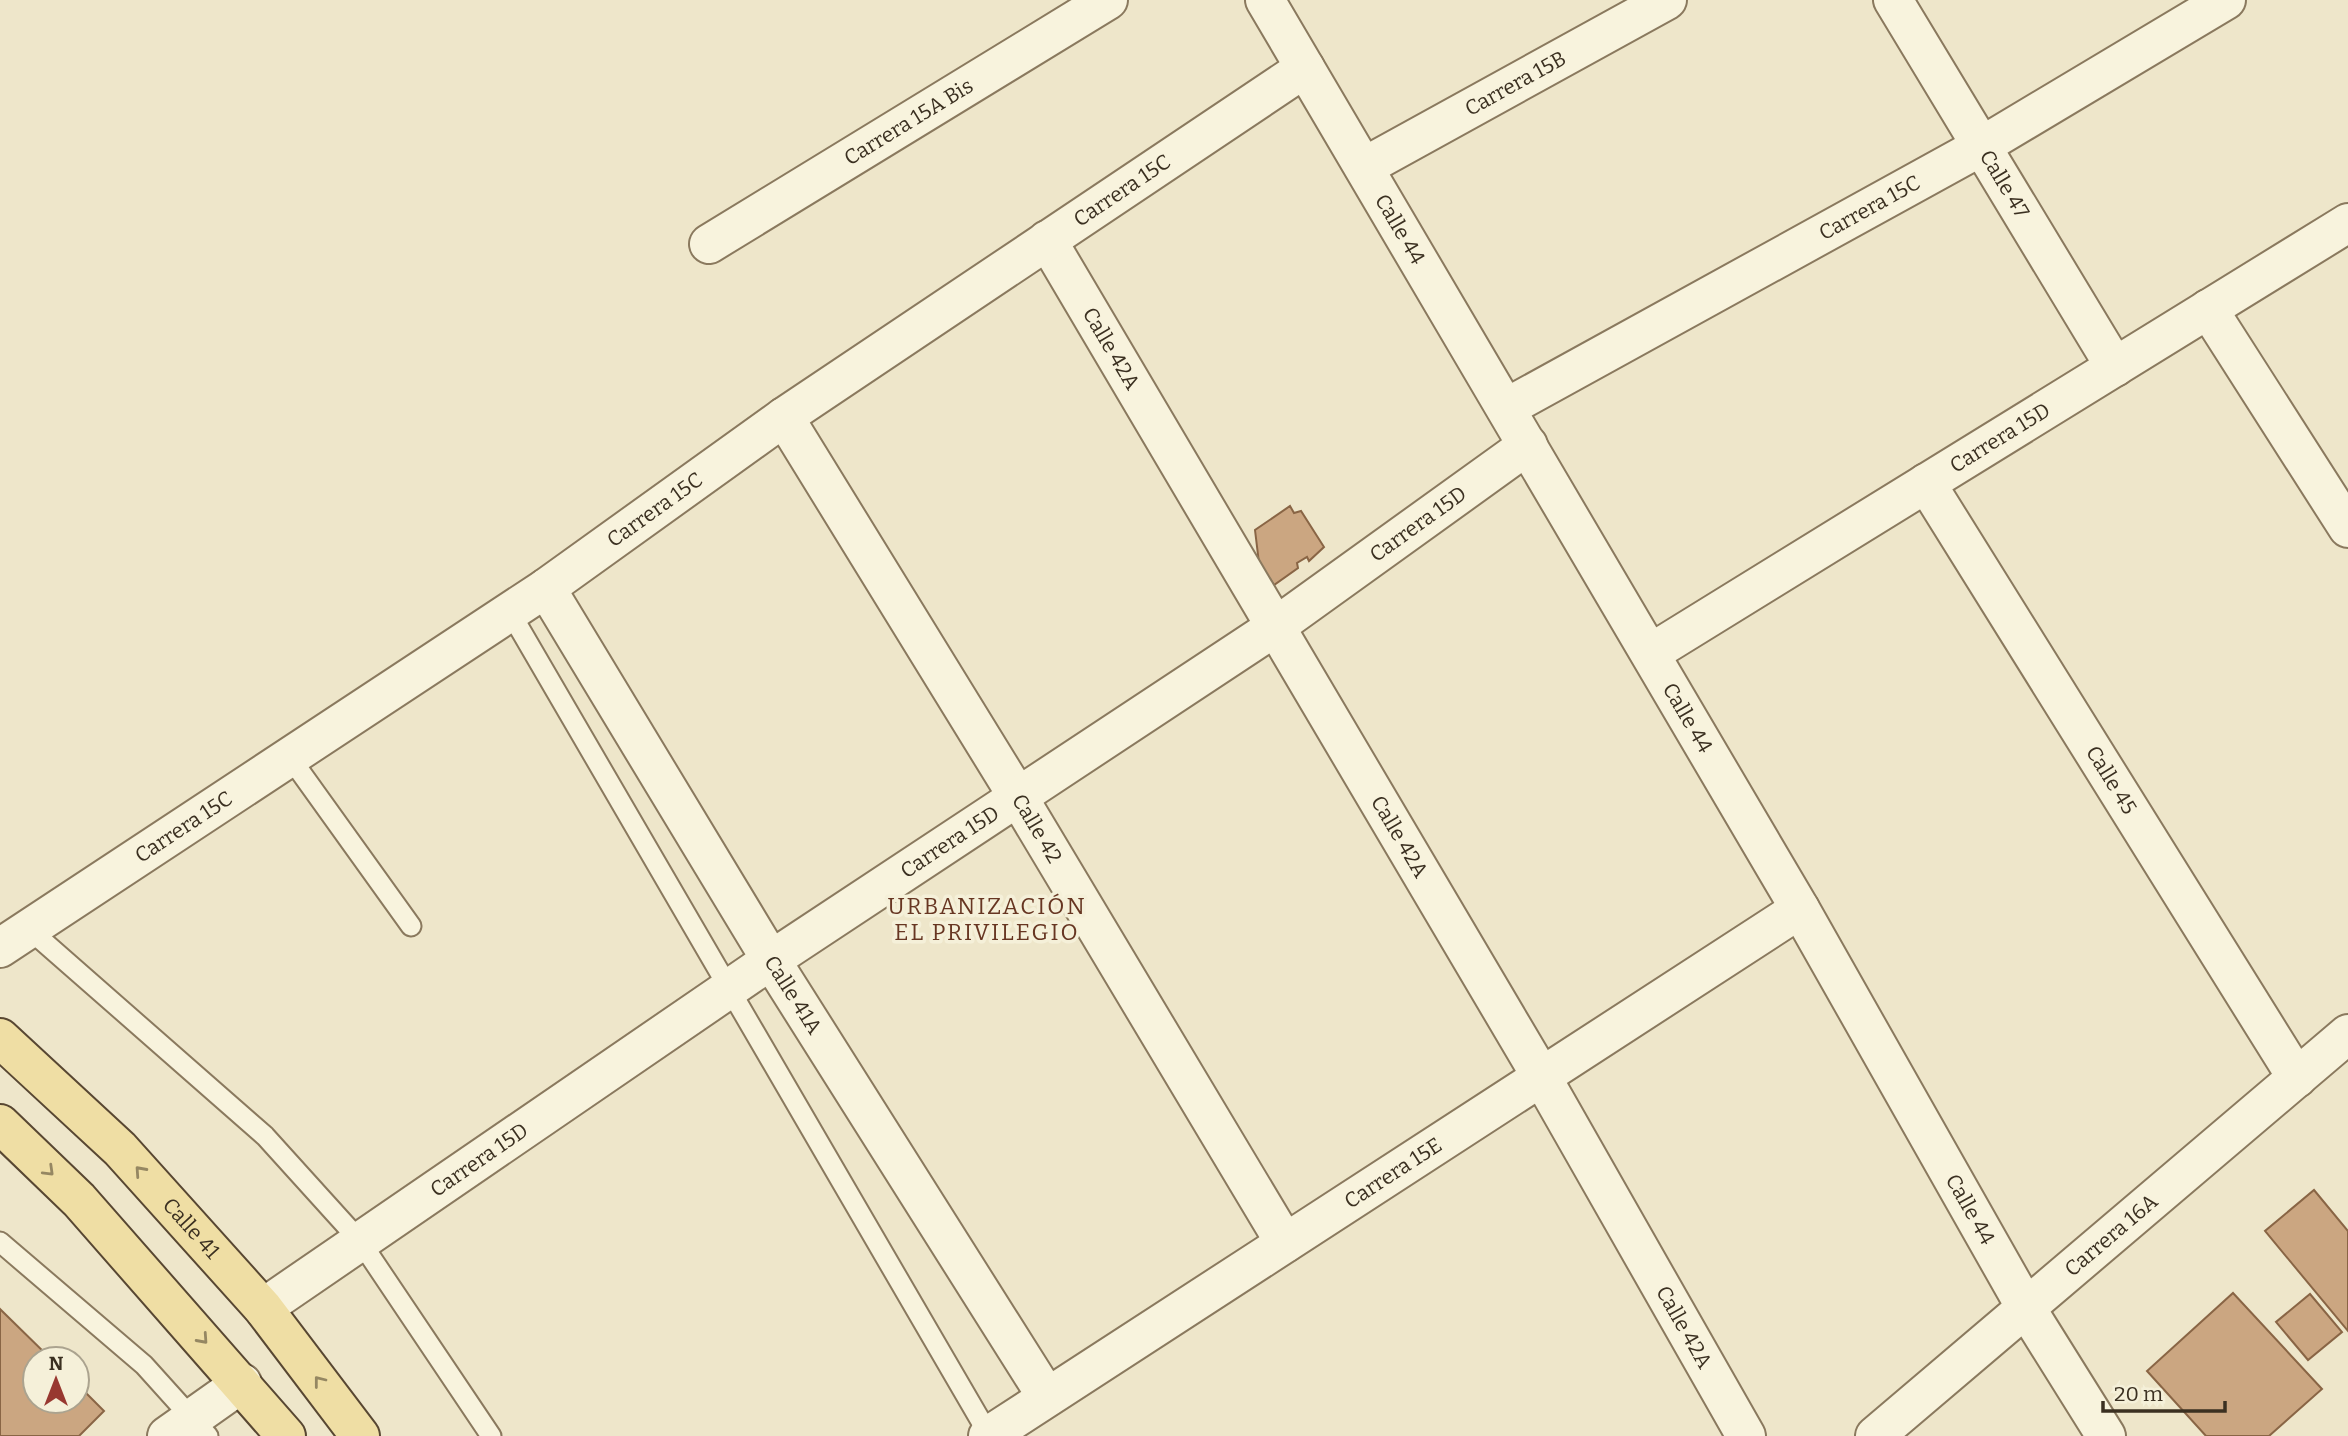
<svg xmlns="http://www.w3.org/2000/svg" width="2348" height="1436" font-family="Bitter,serif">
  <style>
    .building { fill: #cba681; stroke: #896545; stroke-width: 2 }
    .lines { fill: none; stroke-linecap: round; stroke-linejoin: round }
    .service-casing { stroke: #8a795e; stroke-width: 23 }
    .minor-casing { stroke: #8a795e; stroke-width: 42 }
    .tertiary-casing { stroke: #8a795e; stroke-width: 42 }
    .primary-casing { stroke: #584732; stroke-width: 42 }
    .service { stroke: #f8f3dd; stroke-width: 19 }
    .minor { stroke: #f8f3dd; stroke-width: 38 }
    .tertiary { stroke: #f8f3dd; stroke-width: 38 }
    .primary { stroke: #efdea4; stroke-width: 38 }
    .oneway { stroke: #958762 }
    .labels { text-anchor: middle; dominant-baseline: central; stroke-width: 7; stroke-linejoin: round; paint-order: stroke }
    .street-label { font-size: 21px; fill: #3b3021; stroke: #f5f0d9 }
    .neighbourhood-label { font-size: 23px; letter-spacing: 2px; fill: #673622; stroke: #f5f0d9 }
  </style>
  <rect width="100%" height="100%" fill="#eee6ca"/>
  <path class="building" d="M 1290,506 L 1294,513 L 1301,511 L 1324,547 L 1309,561 L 1307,557 L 1297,563 L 1298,568 L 1274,585 L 1259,563 L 1255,530 Z
    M 2314,1190 L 2348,1231 L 2348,1331 L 2265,1231 Z
    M 2233,1293 L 2322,1389 L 2269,1436 L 2206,1436 L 2147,1371 Z
    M 2310,1294 L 2342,1332 L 2308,1360 L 2276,1322 Z
    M 0,1309 L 51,1359 L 35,1359 L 35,1401 L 77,1401 L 77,1384 L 104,1411 L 79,1436 L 0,1436 Z"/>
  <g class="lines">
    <g class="service-casing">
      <path id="service" d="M 510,612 L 989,1435
        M 289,756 L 411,926
        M 29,929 L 265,1136 L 360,1241 L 491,1436
        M 0,1242 L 144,1365 L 208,1436"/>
    </g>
    <g class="minor-casing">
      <g id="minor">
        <path id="s1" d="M 1893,0 L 2115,367"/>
        <path id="s2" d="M 1364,167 L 1667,0"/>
        <path id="s3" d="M 1047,240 L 1541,1076 L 1746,1436"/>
        <path id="s4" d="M 709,244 L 1108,0"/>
        <path d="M 2208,309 L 2348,528"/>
        <path id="s5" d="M 1506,408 L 1980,147 L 2226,0"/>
        <path id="s6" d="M 784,417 L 1018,797 L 1285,1243"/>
        <path id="s7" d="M 1926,483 L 2297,1078"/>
        <path id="s8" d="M 546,588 L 771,960 L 1047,1397"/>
        <path id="s9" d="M 1651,653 L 2348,223"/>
        <path id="s10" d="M 0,948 L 546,588 L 784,417 L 1305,68"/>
        <path id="s11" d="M 263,1308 L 771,960 L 1275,627 L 1528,445"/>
        <path d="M 167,1436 L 242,1383"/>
        <path id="s12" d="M 988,1436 L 1800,909"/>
        <path id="s13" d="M 1875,1436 L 2348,1034"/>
      </g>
    </g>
    <g class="tertiary-casing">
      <g id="tertiary">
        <path id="s14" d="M 1265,0 L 1800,909 L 2026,1308 L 2106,1436"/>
      </g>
    </g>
    <g class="primary-casing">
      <g id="primary">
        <path id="s15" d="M 0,1038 L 120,1149 L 263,1308 L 360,1436"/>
        <path d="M 0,1124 L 79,1200 L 286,1436"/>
      </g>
    </g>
    <use href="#service" class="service"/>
    <use href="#minor" class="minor"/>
    <use href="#tertiary" class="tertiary"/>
    <use href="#primary" class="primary"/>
  </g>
  <defs><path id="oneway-chevron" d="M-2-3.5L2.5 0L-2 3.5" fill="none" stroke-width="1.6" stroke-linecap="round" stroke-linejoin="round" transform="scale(1.75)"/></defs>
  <g class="oneway">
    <use href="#oneway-chevron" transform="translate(49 1171) rotate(44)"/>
    <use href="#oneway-chevron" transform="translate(140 1171) rotate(-132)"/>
    <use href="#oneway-chevron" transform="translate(203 1339) rotate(48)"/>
    <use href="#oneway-chevron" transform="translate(319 1381) rotate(-128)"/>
  </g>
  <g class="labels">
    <g class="street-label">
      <text stroke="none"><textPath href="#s2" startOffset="173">Carrera 15B</textPath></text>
      <text stroke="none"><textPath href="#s4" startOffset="234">Carrera 15A Bis</textPath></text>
      <text stroke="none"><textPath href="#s1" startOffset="215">Calle 47</textPath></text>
      <text stroke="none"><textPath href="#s10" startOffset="1354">Carrera 15C</textPath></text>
      <text stroke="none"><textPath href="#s5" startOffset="415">Carrera 15C</textPath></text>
      <text stroke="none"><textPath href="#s14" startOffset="266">Calle 44</textPath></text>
      <text stroke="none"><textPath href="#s3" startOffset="126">Calle 42A</textPath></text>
      <text stroke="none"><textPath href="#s9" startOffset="410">Carrera 15D</textPath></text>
      <text stroke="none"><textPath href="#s10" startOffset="788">Carrera 15C</textPath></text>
      <text stroke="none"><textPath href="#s11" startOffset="1396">Carrera 15D</textPath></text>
      <text stroke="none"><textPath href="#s14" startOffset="833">Calle 44</textPath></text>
      <text stroke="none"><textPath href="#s7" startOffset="350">Calle 45</textPath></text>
      <text stroke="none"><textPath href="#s10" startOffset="220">Carrera 15C</textPath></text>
      <text stroke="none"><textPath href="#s6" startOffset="483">Calle 42</textPath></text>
      <text stroke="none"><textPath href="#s3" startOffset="693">Calle 42A</textPath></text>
      <text stroke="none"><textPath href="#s11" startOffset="830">Carrera 15D</textPath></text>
      <text stroke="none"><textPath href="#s8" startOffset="476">Calle 41A</textPath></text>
      <text stroke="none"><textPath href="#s11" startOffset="262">Carrera 15D</textPath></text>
      <text stroke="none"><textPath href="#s12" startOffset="483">Carrera 15E</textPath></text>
      <text stroke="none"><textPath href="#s14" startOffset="1400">Calle 44</textPath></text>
      <text stroke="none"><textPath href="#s15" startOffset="270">Calle 41</textPath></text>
      <text stroke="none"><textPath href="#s13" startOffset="310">Carrera 16A</textPath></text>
      <text stroke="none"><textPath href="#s3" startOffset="1260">Calle 42A</textPath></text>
    </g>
    <g class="neighbourhood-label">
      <text x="987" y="906">URBANIZACIÓN<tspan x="987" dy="26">EL PRIVILEGIO</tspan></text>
    </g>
  </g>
  <g transform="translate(56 1380)"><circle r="33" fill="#f5f0d9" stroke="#aba38f" stroke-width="2"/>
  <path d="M0-5L12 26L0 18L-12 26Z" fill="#983830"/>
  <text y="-10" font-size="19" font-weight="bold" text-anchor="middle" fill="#3b3021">N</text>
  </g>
  <path d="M2103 1401v10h122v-10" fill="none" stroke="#3b3021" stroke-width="3.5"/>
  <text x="2114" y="1401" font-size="21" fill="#3b3021" stroke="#f5f0d9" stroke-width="5" paint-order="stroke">20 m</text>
</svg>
